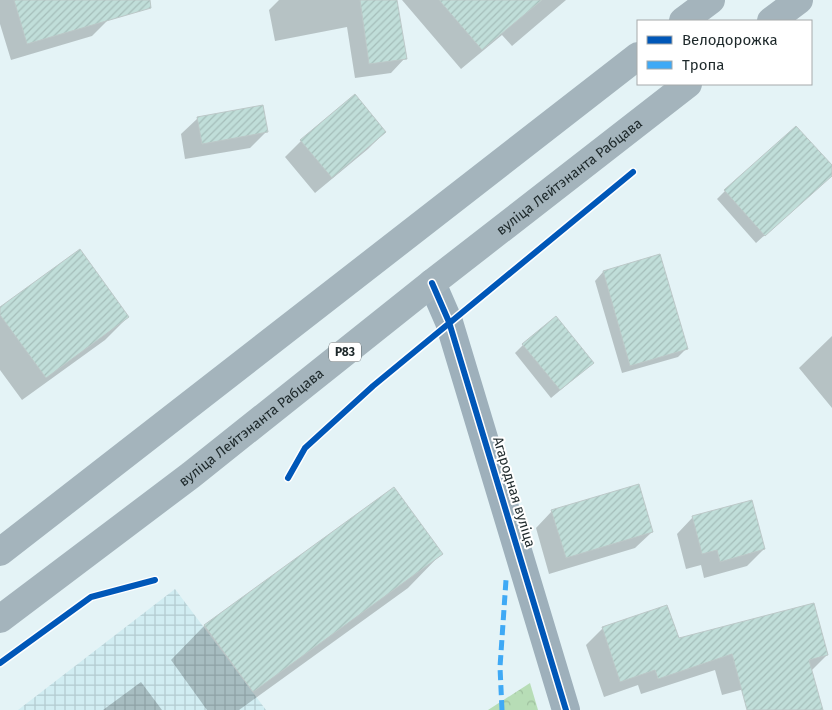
<svg xmlns="http://www.w3.org/2000/svg" width="832" height="710" font-family="'Fira Sans',sans-serif">
  <style>
    .industrial { fill: url(#industrial-grid) }
    .forest { fill: url(#forest-crowns) }
    .shadow { fill: #0003 }
    .building { fill: url(#building-hatch); stroke: #bcc8c8 }
    .lines { fill: none; stroke-linecap: round; stroke-linejoin: round }
    .minor { stroke: #9eb0bb; stroke-width: 28 }
    .trunk { stroke: #a4b4bc; stroke-width: 28 }
    .quiet { stroke: #3fa9f5; stroke-width: 5; stroke-dasharray: 10 5; stroke-linecap: butt }
    .cycleway-casing { stroke: #fff; stroke-width: 9 }
    .cycleway { stroke: #0057b8; stroke-width: 6 }
    .labels { text-anchor: middle; dominant-baseline: central; stroke-width: 4; stroke-linejoin: round; paint-order: stroke }
    .shield { fill: #fff; stroke: #61686a; stroke-width: 1 }
    .shield-label { font-size: 12px; font-weight: bold; fill: #1d282a }
    .street-label { font-size: 14px; fill: #1d282a; stroke: #fff }
  </style>
  <defs>
    <pattern id="industrial-grid" width="8" height="8" patternUnits="userSpaceOnUse" patternTransform="scale(1.25)"><rect width="8" height="8" fill="#d1edf2"/><path d="M0 4h8M4 0v8" fill="none" stroke="#b3cbd0"/></pattern>
    <pattern id="forest-crowns" width="20" height="18" patternUnits="userSpaceOnUse" patternTransform="scale(1.25)"><rect width="20" height="18" fill="#b7ddb6"/><path d="M2 6a3 3 0 1 1 6 0M12 15a3 3 0 1 1 6 0" fill="none" stroke="#9dbe9d"/></pattern>
    <pattern id="building-hatch" width="6" height="6" patternUnits="userSpaceOnUse" patternTransform="scale(1.25)"><rect width="6" height="6" fill="#c0ded9"/><path d="M-1 1l2-2M0 6l6-6M5 7l2-2" fill="none" stroke="#a5beba"/></pattern>
  </defs>
  <rect width="100%" height="100%" fill="#e4f3f6"/>
  <path class="industrial" d="M 175,589 L 266,710 L 18,710 Z"/>
  <path class="forest" d="M 530,683 L 538,710 L 488,710 Z"/>
  <path class="shadow" d="M 0,0 L 103,0 L 109,19 L 92,36 L 11,60 L 0,24 Z
    M 279,0 L 396,0 L 405,58 L 391,73 L 355,78 L 347,27 L 275,41 L 269,10 Z
    M 402,0 L 566,0 L 512,46 L 502,35 L 461,69 Z
    M 198,118 L 266,132 L 250,148 L 185,159 L 181,134 Z
    M 385,132 L 368,149 L 315,193 L 285,157 L 301,141 Z
    M 832,167 L 832,175 L 756,243 L 717,199 L 725,191 Z
    M 659,256 L 686,349 L 678,357 L 622,373 L 595,281 L 603,272 Z
    M 0,309 L 128,317 L 105,340 L 22,400 L 0,370 Z
    M 832,336 L 832,408 L 799,368 Z
    M 523,345 L 593,363 L 551,398 L 515,353 Z
    M 393,489 L 441,554 L 408,588 L 239,710 L 207,710 L 171,660 L 204,626 Z
    M 552,511 L 652,532 L 635,548 L 549,574 L 536,528 Z
    M 693,517 L 764,549 L 747,566 L 704,578 L 701,565 L 686,569 L 677,534 Z
    M 667,606 L 678,640 L 827,655 L 811,671 L 822,710 L 754,710 L 748,688 L 722,695 L 715,670 L 641,694 L 638,685 L 604,697 L 586,645 L 602,629 Z
    M 141,682 L 162,710 L 103,710 Z"/>
  <path class="building" d="M 14,0 L 150,0 L 151,8 L 27,44 Z
    M 360,0 L 397,0 L 407,59 L 369,64 Z
    M 439,0 L 542,0 L 482,50 Z
    M 355,94 L 386,132 L 332,178 L 300,140 Z
    M 263,105 L 268,132 L 202,144 L 197,117 Z
    M 796,126 L 832,165 L 832,176 L 765,236 L 724,190 Z
    M 80,249 L 129,317 L 46,378 L 0,315 L 0,307 Z
    M 660,254 L 688,349 L 630,366 L 603,271 Z
    M 556,316 L 594,363 L 560,390 L 522,344 Z
    M 639,484 L 653,532 L 566,558 L 551,510 Z
    M 394,487 L 443,554 L 253,692 L 204,625 Z
    M 752,500 L 765,549 L 720,562 L 717,550 L 702,554 L 692,516 Z
    M 814,603 L 828,655 L 809,660 L 823,710 L 747,710 L 732,654 L 658,679 L 655,670 L 620,682 L 602,627 L 667,605 L 679,638 Z"/>
  <g class="lines">
    <path class="minor" d="M 432,283 L 449,322 L 566,710"/>
    <g class="trunk">
      <path d="M 683,21 L 711,0"/>
      <path d="M 771,21 L 799,0"/>
      <path d="M 0,552 L 638,56"/>
      <path id="s1" d="M 0,619 L 191,475 L 432,283 L 688,84"/>
    </g>
    <path class="quiet" d="M 502,710 L 500,667 L 506,580"/>
    <g class="cycleway-casing">
      <path id="cycleway" d="M 432,283 L 449,322 L 566,710
        M 288,478 L 305,448 L 373,386 L 633,172
        M 0,663 L 91,597 L 155,580"/>
    </g>
    <use href="#cycleway" class="cycleway"/>
  </g>
  <g class="labels">
    <rect class="shield" x="329" y="342.5" width="32" height="19" rx="4"/>
    <g class="shield-label">
      <text x="345" y="352">Р83</text>
    </g>
    <g class="street-label">
      <text stroke="none"><textPath href="#s1" startOffset="721">вуліца Лейтэнанта Рабцава</textPath></text>
      <text stroke="none"><textPath href="#s1" startOffset="316">вуліца Лейтэнанта Рабцава</textPath></text>
      <text transform="translate(514 492) rotate(73)">Агародная вуліца</text>
    </g>
  </g>
  <rect x="637" y="20" width="175" height="65" fill="#ffffff" stroke="#a5a9aa"/>
  <rect x="647" y="36" width="25" height="8" fill="#0057b8" stroke="#a5a9aa"/>
  <text x="682" y="45" font-size="15" fill="#1d282a">Велодорожка</text>
  <rect x="647" y="61" width="25" height="8" fill="#3fa9f5" stroke="#a5a9aa"/>
  <text x="682" y="70" font-size="15" fill="#1d282a">Тропа</text>
</svg>
